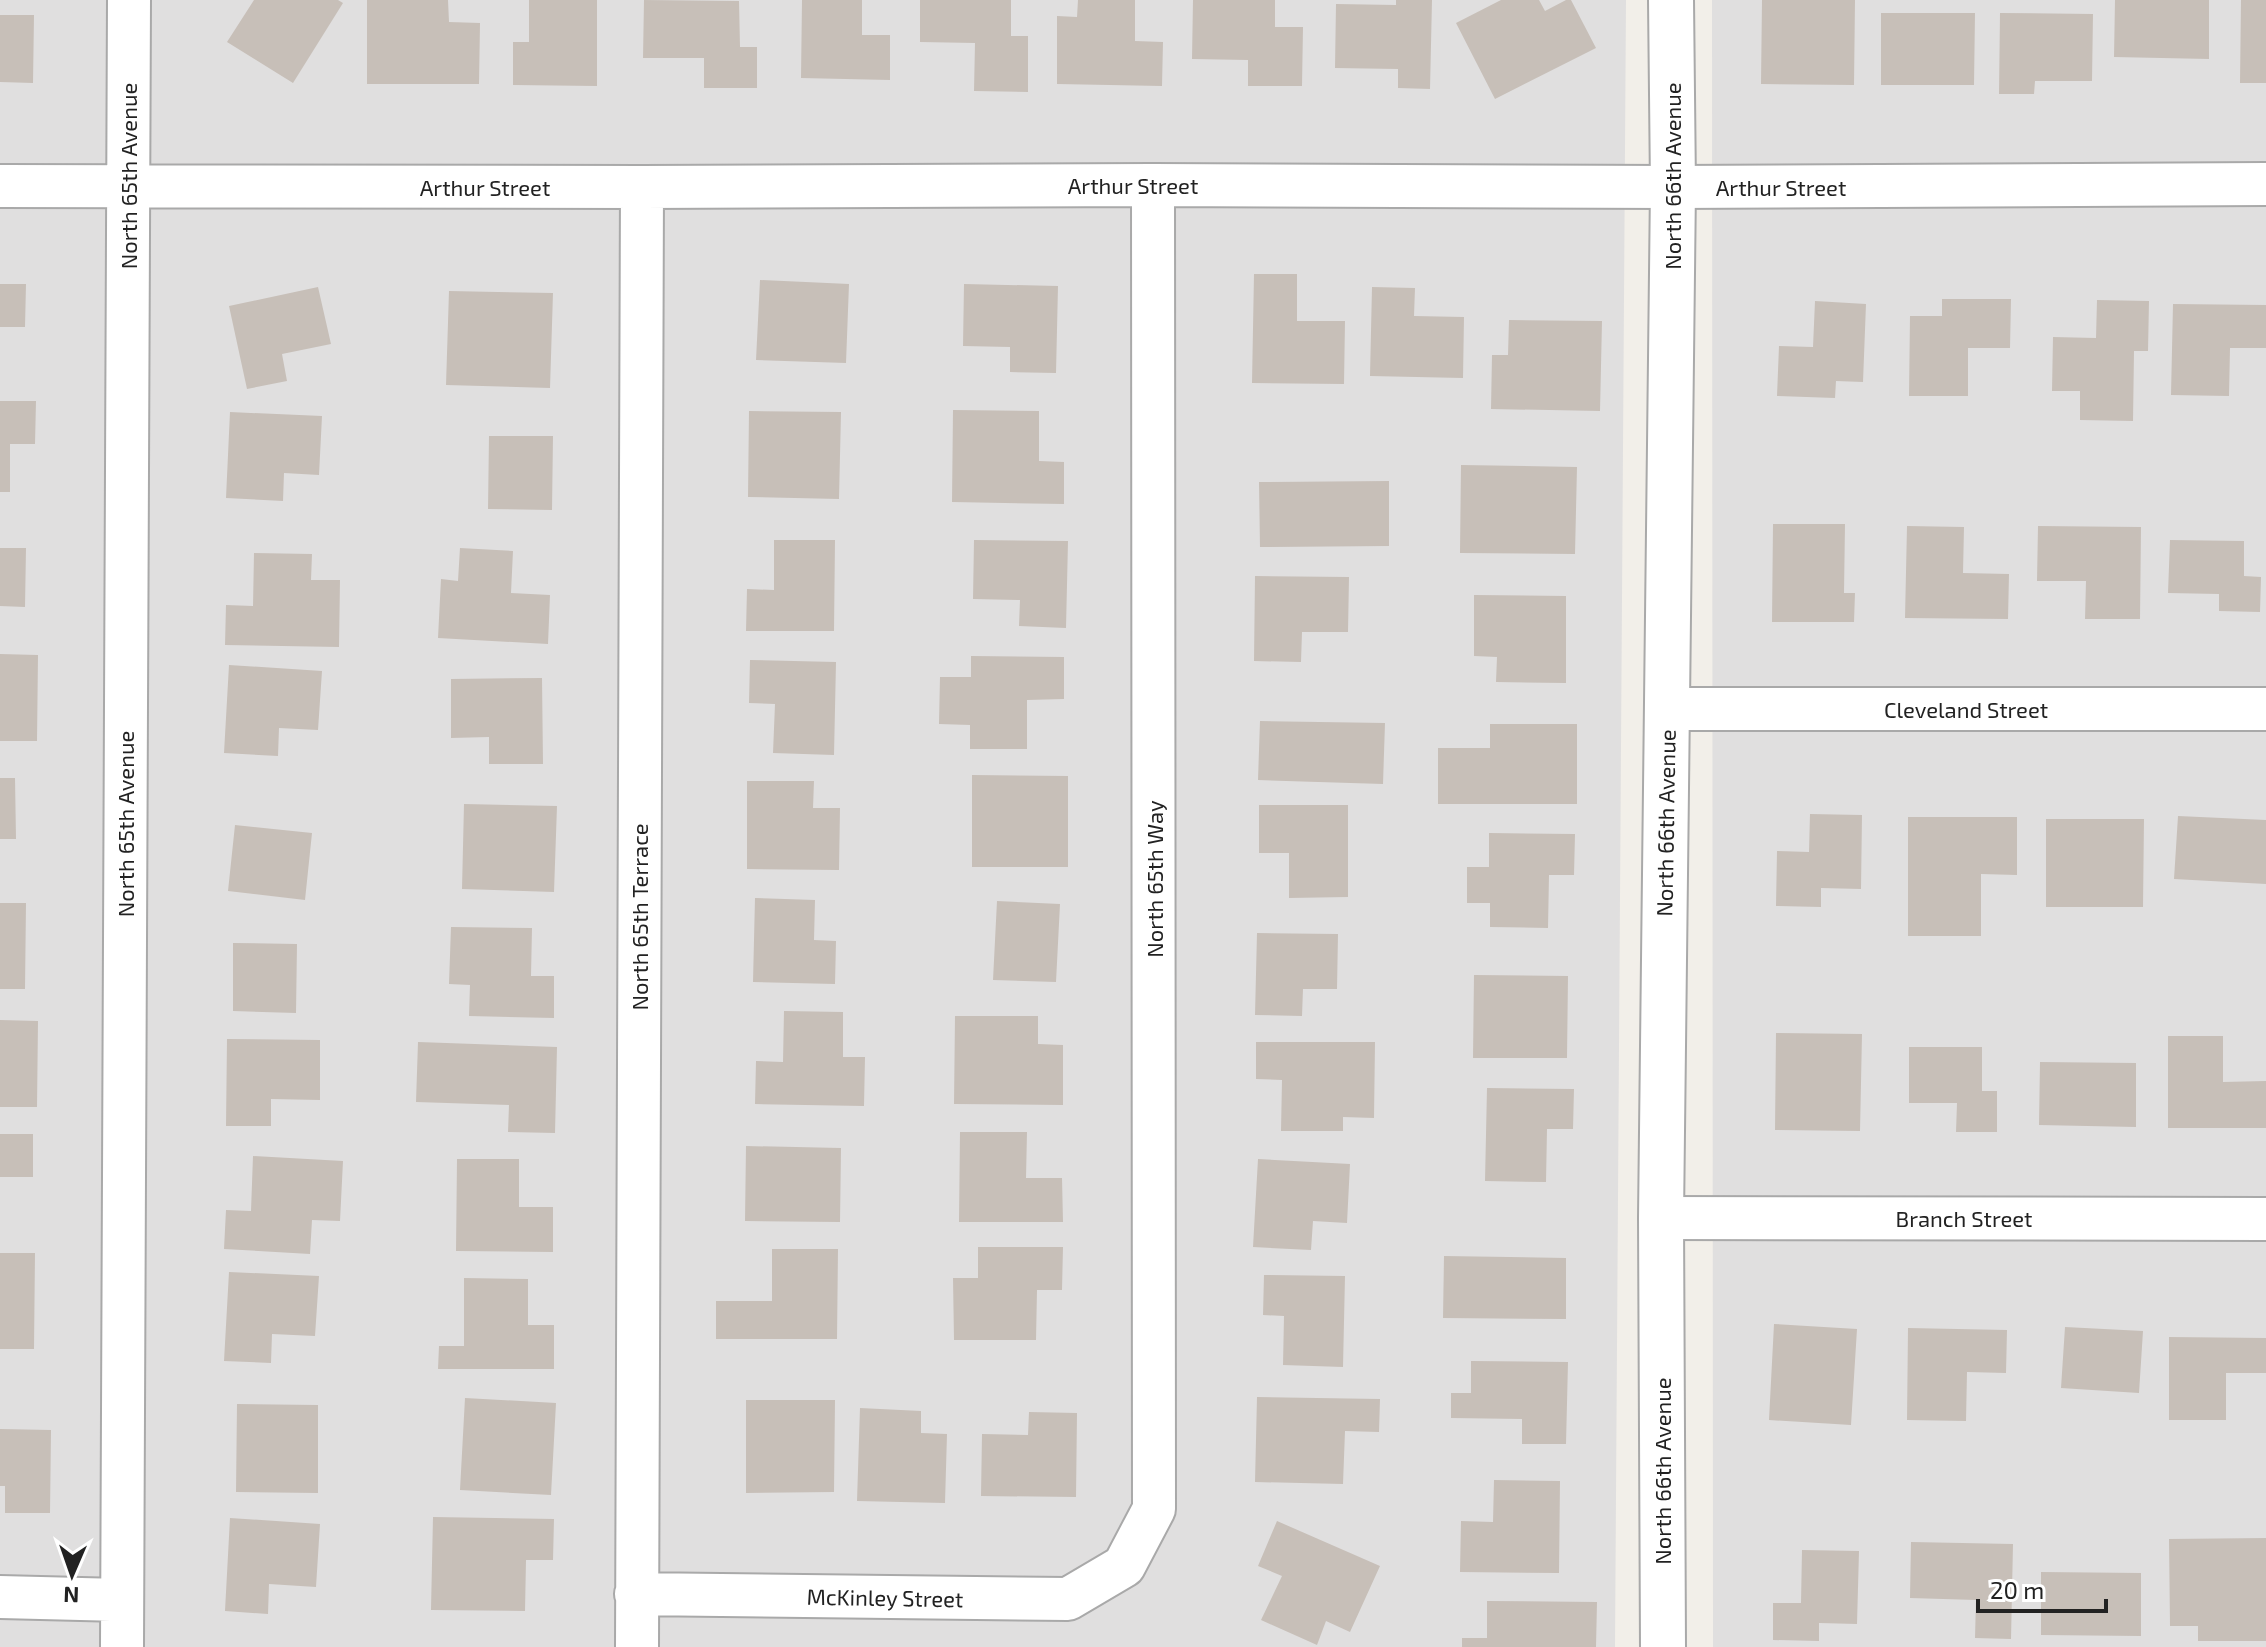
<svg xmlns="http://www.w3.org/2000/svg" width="2266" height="1647" font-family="'Exo 2',sans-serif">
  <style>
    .residential { fill: #e0dfdf }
    .building { fill: #c7bfb8 }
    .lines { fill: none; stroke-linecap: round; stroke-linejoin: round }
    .minor-casing { stroke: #a9a9a9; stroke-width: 46 }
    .tertiary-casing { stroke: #a9a9a9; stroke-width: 48 }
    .minor { stroke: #fff; stroke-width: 42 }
    .tertiary { stroke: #fff; stroke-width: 44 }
    .labels { text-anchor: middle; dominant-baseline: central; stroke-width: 6; stroke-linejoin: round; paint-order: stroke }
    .street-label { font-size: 22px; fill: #222; stroke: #fff }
  </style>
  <rect width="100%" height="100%" fill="#f2efe9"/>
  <path class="residential" d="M 0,0 L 1626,0 L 1615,1647 L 0,1647 Z
    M 1712,0 L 2266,0 L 2266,1647 L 1713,1647 Z"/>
  <path class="building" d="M 254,0 L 338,0 L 343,3 L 293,83 L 227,42 Z
    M 367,0 L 448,0 L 449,22 L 480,23 L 479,84 L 367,84 Z
    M 529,0 L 597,0 L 597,86 L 513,85 L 513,42 L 529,42 Z
    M 644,0 L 739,1 L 740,47 L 757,47 L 757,88 L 704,88 L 704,58 L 643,58 Z
    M 802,0 L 862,0 L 862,35 L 890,35 L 890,80 L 801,78 Z
    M 920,0 L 1011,0 L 1011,36 L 1028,36 L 1028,92 L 974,91 L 975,43 L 920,42 Z
    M 1078,0 L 1135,0 L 1135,41 L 1163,42 L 1162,86 L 1057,84 L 1057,16 L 1077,17 Z
    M 1193,0 L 1275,0 L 1275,27 L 1303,27 L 1302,86 L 1248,86 L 1248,60 L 1192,59 Z
    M 1396,0 L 1432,0 L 1430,89 L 1398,88 L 1398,69 L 1335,68 L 1336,4 L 1396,5 Z
    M 1501,0 L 1539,0 L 1545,11 L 1566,0 L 1571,0 L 1596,48 L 1495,99 L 1456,23 Z
    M 1762,0 L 1855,0 L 1854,85 L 1761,84 Z
    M 2115,0 L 2209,0 L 2209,59 L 2114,57 Z
    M 2241,0 L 2266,0 L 2266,83 L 2240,83 Z
    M 1881,13 L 1975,13 L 1974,85 L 1881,85 Z
    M 2000,13 L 2093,14 L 2092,81 L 2035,81 L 2034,94 L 1999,94 Z
    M 0,15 L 34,15 L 33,83 L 0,82 Z
    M 1254,274 L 1297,274 L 1297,321 L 1345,321 L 1344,384 L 1252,383 Z
    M 760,280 L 849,284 L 846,363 L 756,360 Z
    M 0,284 L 26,284 L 25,327 L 0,327 Z
    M 964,284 L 1058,286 L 1056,373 L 1010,372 L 1010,347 L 963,346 Z
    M 318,287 L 331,344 L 282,354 L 287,381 L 247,389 L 229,306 Z
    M 1372,287 L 1415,288 L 1414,316 L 1464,317 L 1463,378 L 1370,376 Z
    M 449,291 L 553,293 L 550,388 L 446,385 Z
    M 1942,299 L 2011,299 L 2010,348 L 1968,348 L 1968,396 L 1909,396 L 1910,316 L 1942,316 Z
    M 2097,300 L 2149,301 L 2148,351 L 2134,351 L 2133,421 L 2080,420 L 2080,391 L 2052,391 L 2053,337 L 2096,338 Z
    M 1815,301 L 1866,304 L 1863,382 L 1836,381 L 1835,398 L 1777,396 L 1779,346 L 1813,347 Z
    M 2173,304 L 2266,305 L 2266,348 L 2230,348 L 2229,396 L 2171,395 Z
    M 1509,320 L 1602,321 L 1600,411 L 1491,409 L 1492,355 L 1508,355 Z
    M 0,401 L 36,401 L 35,444 L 10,444 L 10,492 L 0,492 Z
    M 953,410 L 1039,411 L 1039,461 L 1064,462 L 1064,504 L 952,502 Z
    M 749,411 L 841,412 L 839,499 L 748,497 Z
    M 230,412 L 322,416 L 319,475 L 284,473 L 283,501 L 226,498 Z
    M 489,436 L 553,436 L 552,510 L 488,509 Z
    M 1461,465 L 1577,467 L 1575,554 L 1460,553 Z
    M 1389,481 L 1389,546 L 1260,547 L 1259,482 Z
    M 1773,524 L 1845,524 L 1844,593 L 1855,593 L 1854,622 L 1772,622 Z
    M 1907,526 L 1964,527 L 1963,573 L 2009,574 L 2008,619 L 1905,618 Z
    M 2038,526 L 2141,527 L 2140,619 L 2085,619 L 2086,581 L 2037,581 Z
    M 774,540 L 835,540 L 834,631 L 746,631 L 747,589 L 774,590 Z
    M 974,540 L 1068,541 L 1066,628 L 1019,626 L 1020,600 L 973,599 Z
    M 2170,540 L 2244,541 L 2244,576 L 2261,577 L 2260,612 L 2219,611 L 2219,594 L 2168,593 Z
    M 0,548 L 26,548 L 25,607 L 0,606 Z
    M 460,548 L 513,551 L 511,593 L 550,595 L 548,644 L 438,638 L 441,579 L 458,581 Z
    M 254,553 L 312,554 L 311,580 L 340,580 L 339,647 L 225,645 L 226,605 L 253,606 Z
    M 1255,576 L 1349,577 L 1348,632 L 1302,632 L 1301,662 L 1254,661 Z
    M 1474,595 L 1566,596 L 1566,683 L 1496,682 L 1497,657 L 1474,656 Z
    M 0,654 L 38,655 L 37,741 L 0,741 Z
    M 971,656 L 1064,657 L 1064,699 L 1027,700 L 1027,749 L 970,749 L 970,725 L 939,724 L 940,677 L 971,677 Z
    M 750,660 L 836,662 L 834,755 L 773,753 L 775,704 L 749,703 Z
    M 229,665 L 322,671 L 318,730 L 279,728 L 278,756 L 224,753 Z
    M 542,678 L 543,764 L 489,764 L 489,737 L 451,738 L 451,679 Z
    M 1260,721 L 1385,723 L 1383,784 L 1258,780 Z
    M 1490,724 L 1577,724 L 1577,804 L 1438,804 L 1438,748 L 1490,748 Z
    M 972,775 L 1068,776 L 1068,867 L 972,867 Z
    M 0,778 L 15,778 L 16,839 L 0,839 Z
    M 747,781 L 814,781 L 813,808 L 840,808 L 839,870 L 747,869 Z
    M 464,804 L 557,806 L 554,892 L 462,889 Z
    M 1259,805 L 1348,805 L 1348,897 L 1289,898 L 1289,853 L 1259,853 Z
    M 1810,814 L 1862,815 L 1861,889 L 1821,888 L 1821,907 L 1776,906 L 1777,851 L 1809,852 Z
    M 2178,816 L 2266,820 L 2266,884 L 2174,879 Z
    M 1908,817 L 2017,817 L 2017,875 L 1981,874 L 1981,936 L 1908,936 Z
    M 2046,819 L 2144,819 L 2143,907 L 2046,907 Z
    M 235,825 L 312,833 L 305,900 L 228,891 Z
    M 1489,833 L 1575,834 L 1574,875 L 1549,875 L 1548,928 L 1490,927 L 1490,903 L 1467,903 L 1467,867 L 1489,867 Z
    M 755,898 L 815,900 L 814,940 L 836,941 L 835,984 L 753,982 Z
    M 997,901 L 1060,904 L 1056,982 L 993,980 Z
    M 0,903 L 26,903 L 25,989 L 0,989 Z
    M 451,927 L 532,928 L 531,976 L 554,976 L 554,1018 L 469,1016 L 470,985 L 449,984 Z
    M 1257,933 L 1338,934 L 1337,989 L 1303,989 L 1302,1016 L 1255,1015 Z
    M 233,943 L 297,944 L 296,1013 L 233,1011 Z
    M 1474,975 L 1568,976 L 1567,1058 L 1473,1058 Z
    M 784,1011 L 843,1012 L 843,1057 L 865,1057 L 864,1106 L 755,1104 L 756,1061 L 783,1062 Z
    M 955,1016 L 1038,1016 L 1038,1044 L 1063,1045 L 1063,1105 L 954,1104 Z
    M 0,1020 L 38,1021 L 37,1107 L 0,1107 Z
    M 1776,1033 L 1862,1034 L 1860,1131 L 1775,1130 Z
    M 2168,1036 L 2223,1036 L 2223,1082 L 2266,1081 L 2266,1128 L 2168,1128 Z
    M 227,1039 L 320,1040 L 320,1100 L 271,1099 L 271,1126 L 226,1126 Z
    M 418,1042 L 557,1047 L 555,1133 L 508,1132 L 509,1105 L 416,1102 Z
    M 1256,1042 L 1375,1042 L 1374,1118 L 1343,1117 L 1343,1131 L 1281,1131 L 1282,1080 L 1256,1079 Z
    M 1909,1047 L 1982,1047 L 1982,1091 L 1997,1091 L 1997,1132 L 1956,1132 L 1957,1103 L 1909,1103 Z
    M 2040,1062 L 2136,1063 L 2136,1127 L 2039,1125 Z
    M 1487,1088 L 1574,1089 L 1573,1129 L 1547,1129 L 1546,1182 L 1485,1181 Z
    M 960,1132 L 1027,1132 L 1026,1178 L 1062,1178 L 1063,1222 L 959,1222 Z
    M 0,1134 L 33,1134 L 33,1177 L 0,1177 Z
    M 746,1146 L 841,1148 L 840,1222 L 745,1221 Z
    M 253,1156 L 343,1161 L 340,1221 L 312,1220 L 310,1254 L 224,1249 L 226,1210 L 251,1211 Z
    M 457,1159 L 519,1159 L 519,1207 L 553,1207 L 553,1252 L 456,1251 Z
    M 1258,1159 L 1350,1164 L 1347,1223 L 1313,1221 L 1311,1250 L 1253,1247 Z
    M 978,1247 L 1063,1247 L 1062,1290 L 1037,1290 L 1036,1340 L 954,1340 L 953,1278 L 978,1278 Z
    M 772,1249 L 838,1249 L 837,1339 L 716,1339 L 716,1301 L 772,1301 Z
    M 0,1253 L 35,1253 L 34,1349 L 0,1349 Z
    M 1444,1256 L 1566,1258 L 1566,1319 L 1443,1318 Z
    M 229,1272 L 319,1276 L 315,1336 L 272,1334 L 271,1363 L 224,1361 Z
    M 1264,1275 L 1345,1276 L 1343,1367 L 1283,1365 L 1284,1316 L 1263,1315 Z
    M 464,1278 L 528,1279 L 528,1325 L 554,1325 L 554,1369 L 438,1369 L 439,1346 L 464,1346 Z
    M 1774,1324 L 1857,1329 L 1851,1425 L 1769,1420 Z
    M 2065,1327 L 2143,1331 L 2139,1393 L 2061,1388 Z
    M 1908,1328 L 2007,1330 L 2006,1373 L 1967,1372 L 1966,1421 L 1907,1420 Z
    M 2169,1337 L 2266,1338 L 2266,1373 L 2226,1373 L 2226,1420 L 2169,1420 Z
    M 1471,1361 L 1568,1362 L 1566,1444 L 1522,1444 L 1522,1419 L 1451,1418 L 1451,1393 L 1471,1393 Z
    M 1257,1397 L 1380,1399 L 1379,1432 L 1345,1431 L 1343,1484 L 1255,1482 Z
    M 465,1398 L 556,1403 L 551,1495 L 460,1490 Z
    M 746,1400 L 835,1400 L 834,1492 L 746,1493 Z
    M 237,1404 L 318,1405 L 318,1493 L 236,1492 Z
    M 860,1408 L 921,1411 L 921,1433 L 947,1434 L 945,1503 L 857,1501 Z
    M 1029,1412 L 1077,1413 L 1076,1497 L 981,1496 L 982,1434 L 1028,1435 Z
    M 0,1429 L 51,1430 L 50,1513 L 5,1513 L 5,1486 L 0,1486 Z
    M 1494,1480 L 1560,1481 L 1559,1573 L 1460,1572 L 1461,1521 L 1493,1522 Z
    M 433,1517 L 554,1519 L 553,1560 L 526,1560 L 525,1611 L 431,1610 Z
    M 230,1518 L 320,1524 L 316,1587 L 269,1584 L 268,1614 L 225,1611 Z
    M 1277,1521 L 1380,1566 L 1350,1632 L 1326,1621 L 1317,1645 L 1261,1620 L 1282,1576 L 1258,1566 Z
    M 2266,1538 L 2266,1641 L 2198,1641 L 2198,1626 L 2170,1626 L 2169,1539 Z
    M 1911,1542 L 2013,1544 L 2011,1639 L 1975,1638 L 1976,1600 L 1910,1598 Z
    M 1802,1550 L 1859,1551 L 1857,1624 L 1819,1623 L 1819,1641 L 1773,1640 L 1773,1603 L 1801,1603 Z
    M 2041,1572 L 2141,1573 L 2141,1636 L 2041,1635 Z
    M 1487,1601 L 1597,1602 L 1596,1647 L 1462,1647 L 1462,1638 L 1487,1638 Z"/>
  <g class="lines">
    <g class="minor-casing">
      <path id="minor" d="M 0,186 L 642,187 L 1153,185 L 1673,187 L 2266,184
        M 1667,709 L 2266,709
        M 1661,1218 L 2266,1219
        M 636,1594 L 1068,1599 L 1124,1566 L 1154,1509 L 1153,185
        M 0,1597 L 121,1600
        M 122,1647 L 129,0
        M 637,1647 L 642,187"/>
    </g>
    <g class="tertiary-casing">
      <path id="tertiary" d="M 1663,1647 L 1661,1218 L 1673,187 L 1671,0"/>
    </g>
    <use href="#minor" class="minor"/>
    <use href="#tertiary" class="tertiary"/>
  </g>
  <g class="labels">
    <g class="street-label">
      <text transform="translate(128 176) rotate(-90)">North 65th Avenue</text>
      <text transform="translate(1672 176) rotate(-90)">North 66th Avenue</text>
      <text x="1133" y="185">Arthur Street</text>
      <text x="485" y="187">Arthur Street</text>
      <text x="1781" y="187">Arthur Street</text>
      <text x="1966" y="709">Cleveland Street</text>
      <text transform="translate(1665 823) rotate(-89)">North 66th Avenue</text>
      <text transform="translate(125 824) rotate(-90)">North 65th Avenue</text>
      <text transform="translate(1154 879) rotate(-90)">North 65th Way</text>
      <text transform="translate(639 917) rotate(-90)">North 65th Terrace</text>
      <text x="1964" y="1218">Branch Street</text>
      <text transform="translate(1662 1471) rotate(-90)">North 66th Avenue</text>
      <text transform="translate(885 1597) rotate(1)">McKinley Street</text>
    </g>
  </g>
  <g transform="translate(72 1575) rotate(182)" stroke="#ffffff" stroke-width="6" paint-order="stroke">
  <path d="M0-6L14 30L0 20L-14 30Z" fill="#222222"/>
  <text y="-12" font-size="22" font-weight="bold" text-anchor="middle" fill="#222222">N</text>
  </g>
  <path d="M1978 1599v12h128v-12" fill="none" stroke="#222222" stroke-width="4"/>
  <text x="1990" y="1599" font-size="24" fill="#222222" stroke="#ffffff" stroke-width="6" paint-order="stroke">20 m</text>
</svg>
